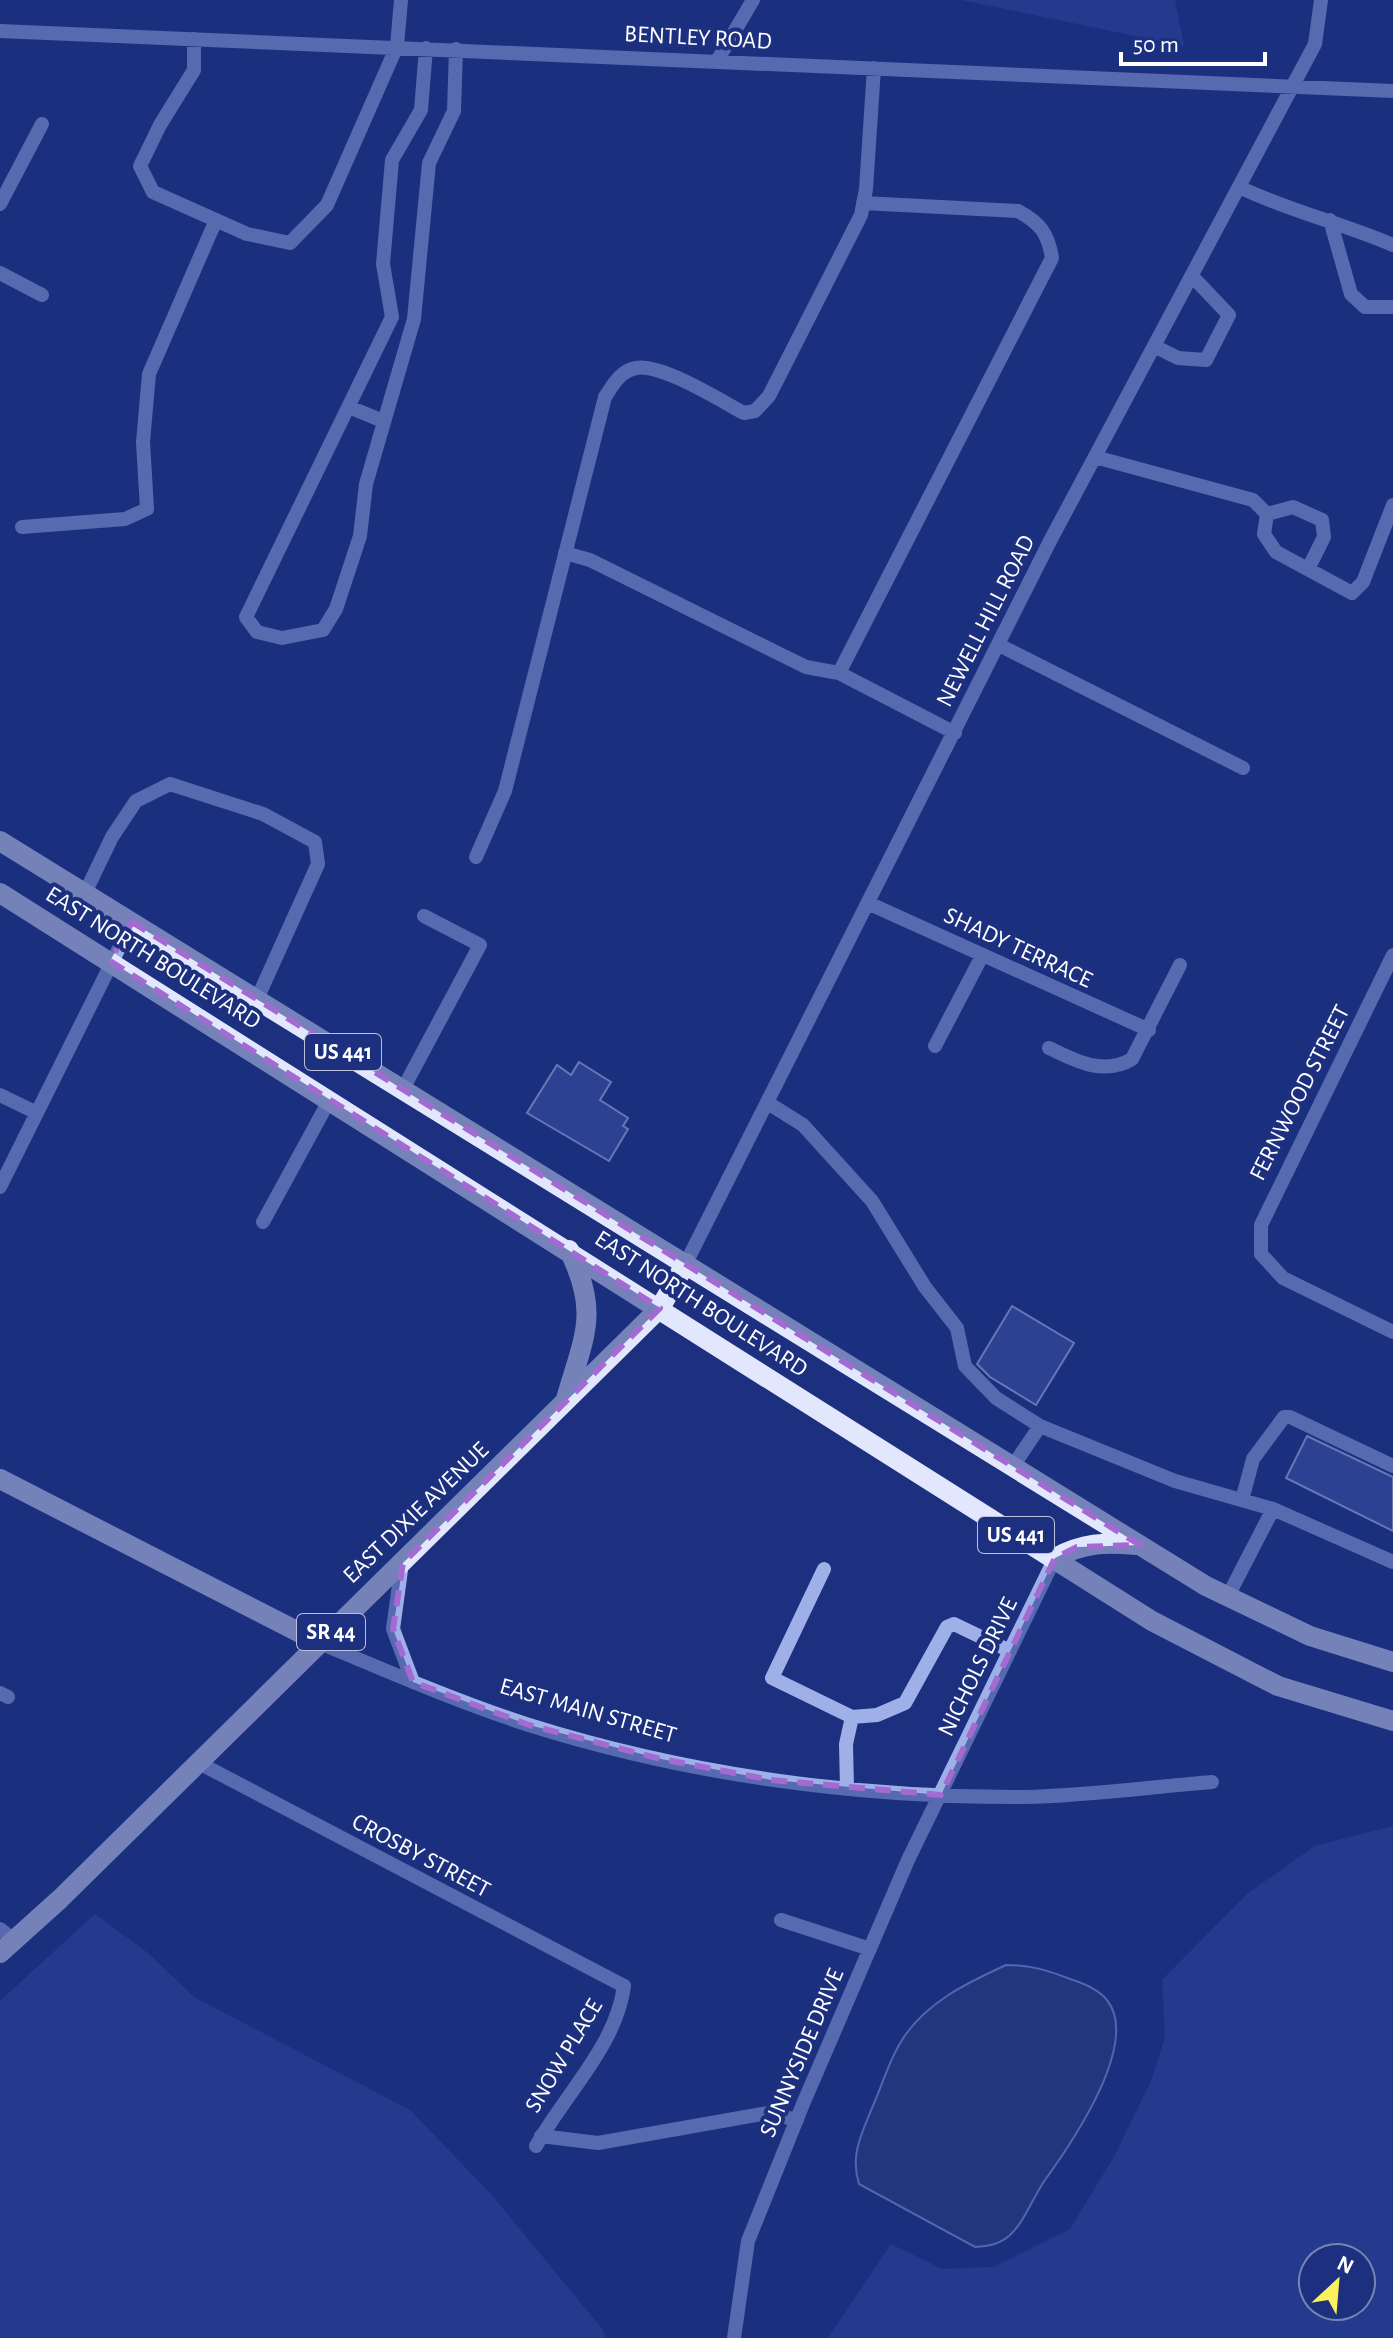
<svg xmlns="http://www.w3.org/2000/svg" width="1393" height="2338" font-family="'Alegreya Sans',sans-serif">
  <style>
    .green { fill: #2e489e; fill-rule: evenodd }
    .water { fill: #2d3d78; stroke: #92a7eb; stroke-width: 2 }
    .building { fill: #4057a7; stroke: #c3cff7; stroke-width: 2 }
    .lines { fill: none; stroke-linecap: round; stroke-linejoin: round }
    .minor { stroke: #9fb0e9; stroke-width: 14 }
    .major { stroke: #e2e7fe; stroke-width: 20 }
    .marked { fill: none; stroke: #a36bd2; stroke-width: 6; stroke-dasharray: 16 10; stroke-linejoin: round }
    .labels { text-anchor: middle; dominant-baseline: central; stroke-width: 8; stroke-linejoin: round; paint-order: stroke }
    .shield { fill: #1c307f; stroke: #bbc1d9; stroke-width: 2 }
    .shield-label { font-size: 22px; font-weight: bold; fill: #fff }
    .street-label { font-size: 24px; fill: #fff; stroke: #1c307f }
  </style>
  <rect width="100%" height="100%" fill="#1c307f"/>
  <path class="green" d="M 962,0 L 1175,0 L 1184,46 Z
    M 1393,1826 L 1393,2338 L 828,2338 L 891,2244 L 942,2269 L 994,2267 L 1070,2229 L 1115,2155 L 1151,2081 L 1165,2037 L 1162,1980 L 1247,1894 L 1315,1846 ZM 1313,2258 L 1361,2258 L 1361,2306 L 1313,2306 Z
    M 95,1914 L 148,1953 L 194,1997 L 410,2110 L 491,2194 L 603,2330 L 605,2338 L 0,2338 L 0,2001 Z"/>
  <path class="water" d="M 1006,1965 C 1030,1965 1047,1970 1070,1979 C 1083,1983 1098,1989 1107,2000 C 1141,2043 1071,2144 1045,2180 C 1033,2197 1024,2223 1009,2236 C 998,2245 988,2246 975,2247 L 859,2184 C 850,2156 861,2135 872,2108 C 882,2086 889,2060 902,2040 C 926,2002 967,1983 1006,1965 Z"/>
  <path class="building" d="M 579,1062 L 611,1082 L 600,1100 L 628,1118 L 623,1126 L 628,1129 L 609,1161 L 527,1113 L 557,1065 L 571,1075 Z
    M 1012,1306 L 1074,1343 L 1036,1405 L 990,1377 L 977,1364 Z
    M 1307,1436 L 1393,1477 L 1393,1531 L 1286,1478 Z"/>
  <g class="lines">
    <path class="minor" d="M 0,31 L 1393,91
      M 194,39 L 194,70 L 160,125 L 140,166 L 153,192 L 247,234 L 290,243 L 327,205 L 397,46 L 401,0
      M 426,48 L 421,110 L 392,160 L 383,264 L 392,317 L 246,617 L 257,632 L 282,638 L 323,630 L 336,609 L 360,536 L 366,484 L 414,319 L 429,163 L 454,111 L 456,49
      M 717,61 L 753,0
      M 1239,187 C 1289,211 1342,223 1393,245
      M 0,204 L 42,124
      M 1330,220 L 1351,294 L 1365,307 L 1393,307
      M 0,273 L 42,295
      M 1154,346 L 1178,358 L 1206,360 L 1229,315 L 1192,276
      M 349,407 L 383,421
      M 1095,457 L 1253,500 L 1267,514 L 1264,534 L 1276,552 L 1352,593 L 1363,582 L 1393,505
      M 1267,514 L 1293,507 L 1322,520 L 1324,537 L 1308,569
      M 22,527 L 125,519 L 147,509 L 143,442 L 149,374 L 216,220
      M 565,553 L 590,560 L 806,667 L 839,673 L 955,733
      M 999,645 L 1243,768
      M 839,673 L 1052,258 C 1048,233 1040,223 1018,211 L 863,203
      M 476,857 L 505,791 L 605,397 C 613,385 620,371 636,368 C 661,363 721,401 744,413 L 755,411 L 769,396 L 861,215 L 866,189 L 874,68
      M 85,893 L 112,837 L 136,801 L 170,784 L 263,814 L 315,842 L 318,864 L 257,999
      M 870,904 L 1149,1030
      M 1393,955 L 1261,1225 L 1261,1254 L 1283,1278 L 1393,1332
      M 935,1046 L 982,956
      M 1049,1048 C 1075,1061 1104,1076 1132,1059 L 1180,965
      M 403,1089 L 480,945 L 424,916
      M 0,1095 L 35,1112
      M 768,1103 L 803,1125 L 872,1201 L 925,1287 L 957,1328 L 965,1366 L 996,1398 L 1040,1426
      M 0,1187 L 132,922
      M 263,1222 L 330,1099
      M 686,1263 L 1050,541 L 1315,44 L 1321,0
      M 1013,1466 L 1040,1426 L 1175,1481 L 1273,1509 L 1227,1598
      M 1242,1500 L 1253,1459 L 1284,1417 L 1290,1417 L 1393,1466
      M 1273,1509 L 1393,1562
      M 402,1563 L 393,1629 L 413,1682
      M 824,1569 L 772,1678 L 852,1717
      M 320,1643 C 389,1672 458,1702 529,1725 C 688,1775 858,1798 1024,1797 C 1087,1796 1150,1787 1212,1782
      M 0,1693 L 8,1697
      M 199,1763 L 624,1986 C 616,2046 565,2094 536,2146
      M 847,1788 L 846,1744 L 852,1717 L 877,1715 L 905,1703 L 947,1627 L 954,1624 L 1010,1651
      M 781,1920 L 870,1949
      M 0,1929 L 15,1941
      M 541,2136 L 598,2143 L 768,2113 L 797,2120
      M 734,2338 L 748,2241 L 803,2104 L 908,1860 L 1055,1558"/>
    <path class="major" d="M 0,841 L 1206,1586 L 1310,1636 L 1393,1662
      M 0,893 L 1152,1621 L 1278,1686 L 1393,1721
      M 566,1399 C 584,1336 600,1313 569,1250
      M 0,1479 L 320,1643
      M 1055,1558 C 1083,1543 1104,1542 1136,1545
      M 0,1953 L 60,1899 L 660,1308 L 686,1263"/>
  </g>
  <path d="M0 0H1393V2338H0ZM 132,922 L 1140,1545 L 1077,1547 L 1055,1558 L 941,1795 L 771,1780 L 661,1759 L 529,1725 L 413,1682 L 393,1629 L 403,1563 L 660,1308 L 110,961 Z" fill="#1c307f" fill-opacity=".55" fill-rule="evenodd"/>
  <path class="marked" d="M 132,922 L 1140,1545 L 1077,1547 L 1055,1558 L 941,1795 L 771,1780 L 661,1759 L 529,1725 L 413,1682 L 393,1629 L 403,1563 L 660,1308 L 110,961 Z"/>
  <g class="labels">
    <g class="shield">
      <rect x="305" y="1034" width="76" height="36" rx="6"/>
      <rect x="978" y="1517" width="76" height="36" rx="6"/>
      <rect x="297" y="1614" width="68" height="36" rx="6"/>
    </g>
    <g class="shield-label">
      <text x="343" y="1052">US 441</text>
      <text x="1016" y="1535">US 441</text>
      <text x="331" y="1632">SR 44</text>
    </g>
    <g class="street-label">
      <text transform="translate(698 38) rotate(3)">BENTLEY ROAD</text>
      <text transform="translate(986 621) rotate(-63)">NEWELL HILL ROAD</text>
      <text transform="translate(1018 948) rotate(25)">SHADY TERRACE</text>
      <text transform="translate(153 958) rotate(32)">EAST NORTH BOULEVARD</text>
      <text transform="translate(1300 1093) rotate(-63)">FERNWOOD STREET</text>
      <text transform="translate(701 1304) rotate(33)">EAST NORTH BOULEVARD</text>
      <text transform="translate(416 1513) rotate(-44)">EAST DIXIE AVENUE</text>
      <text transform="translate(978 1667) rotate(-64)">NICHOLS DRIVE</text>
      <text transform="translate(588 1711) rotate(16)">EAST MAIN STREET</text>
      <text transform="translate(421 1856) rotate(28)">CROSBY STREET</text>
      <text transform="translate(802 2053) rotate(-67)">SUNNYSIDE DRIVE</text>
      <text transform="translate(564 2056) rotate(-59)">SNOW PLACE</text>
    </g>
  </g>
  <g transform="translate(1337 2282) rotate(26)"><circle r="38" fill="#1c307f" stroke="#7783b2" stroke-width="2"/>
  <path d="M0-6L14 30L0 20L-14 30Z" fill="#faf15c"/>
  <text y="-12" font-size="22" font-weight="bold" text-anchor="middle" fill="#ffffff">N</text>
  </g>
  <path d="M1121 52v12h144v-12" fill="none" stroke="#ffffff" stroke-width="4"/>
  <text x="1133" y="52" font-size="24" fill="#ffffff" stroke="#1c307f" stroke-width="6" paint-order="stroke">50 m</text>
</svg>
